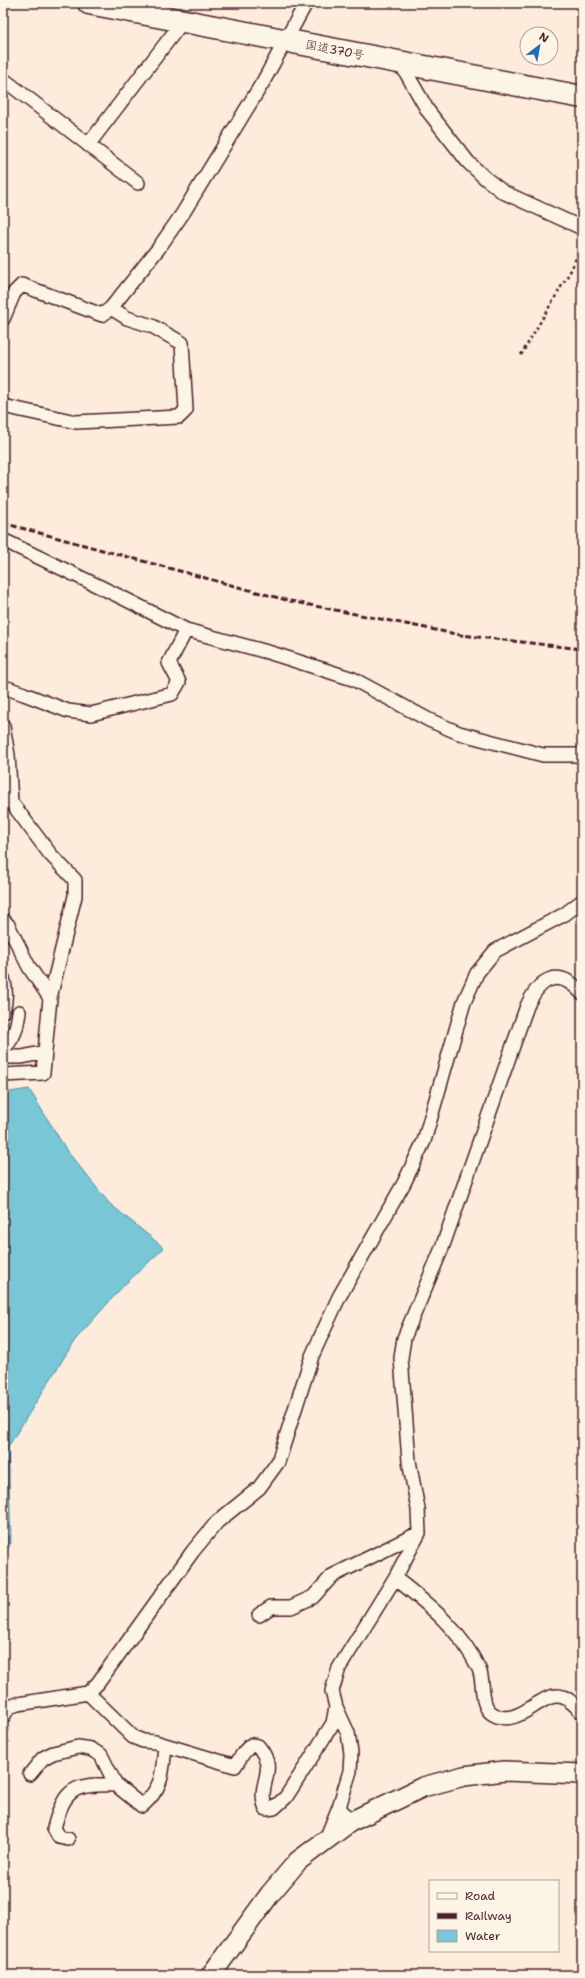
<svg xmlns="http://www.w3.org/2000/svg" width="585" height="1978" font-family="'Shantell Sans','Klee One',sans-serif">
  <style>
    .water { fill: #79c7d6; stroke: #668492 }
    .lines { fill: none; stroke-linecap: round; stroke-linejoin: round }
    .street-casing { stroke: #4a1f2b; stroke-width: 16 }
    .secondary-casing { stroke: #4a1f2b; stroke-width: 22 }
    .highway-casing { stroke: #4a1f2b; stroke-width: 25 }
    .path { stroke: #4a1f2b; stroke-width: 2.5; stroke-dasharray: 3 3; stroke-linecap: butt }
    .street { stroke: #fcf5e5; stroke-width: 13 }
    .secondary { stroke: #fcf5e5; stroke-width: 19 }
    .highway { stroke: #fcf5e5; stroke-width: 22 }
    .rail { stroke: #4a1f2b; stroke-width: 3; stroke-dasharray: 6 3; stroke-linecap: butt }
    .labels { text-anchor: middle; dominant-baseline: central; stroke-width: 3; stroke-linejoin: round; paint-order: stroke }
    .street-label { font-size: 12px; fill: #4a1f2b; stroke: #fcf5e5 }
  </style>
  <rect width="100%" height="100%" fill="#fdecdb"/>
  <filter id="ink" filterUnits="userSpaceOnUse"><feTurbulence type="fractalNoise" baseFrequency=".025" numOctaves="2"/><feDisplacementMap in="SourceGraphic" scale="8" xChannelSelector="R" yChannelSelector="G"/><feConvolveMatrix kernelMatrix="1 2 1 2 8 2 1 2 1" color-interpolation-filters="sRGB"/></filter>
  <g filter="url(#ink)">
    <path class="water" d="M 29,1089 L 67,1151 L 109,1203 L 164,1248 L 124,1285 L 75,1340 L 8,1447 L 11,1543 L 3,1556 L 3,1093 Z"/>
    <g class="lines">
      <g class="street-casing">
        <path id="street" d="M 400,62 L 428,111 L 468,162 L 485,178 L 503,192 L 582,228
          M 3,79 L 138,183
          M 88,145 L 183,21
          M 3,319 L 14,293 L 22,285 L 102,315 L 111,308 L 158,249 L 183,213 L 263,82 L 306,3
          M 3,406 L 76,422 L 179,417 L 186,410 L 182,343 L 152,326 L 127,318 L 111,308
          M 3,540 L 123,598 L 186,630 L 271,653 L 353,679 L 429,720 L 459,733 L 543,755 L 577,755 L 582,757
          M 3,689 L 7,688 L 24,694 L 68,711 L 91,714 L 172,694 L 179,682 L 169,663 L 186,630
          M 3,726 L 8,755 L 11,802 L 50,854 L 75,880 L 75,896 L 50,998 L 43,1073 L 3,1075
          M 3,920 L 8,925 L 29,967 L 50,998
          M 3,978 C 6,988 6,1001 3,1011
          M 3,1049 C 15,1038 17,1027 19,1012
          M 3,1057 L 22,1057 L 45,1052
          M 395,1578 C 428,1604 461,1630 479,1669 C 485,1683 479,1706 493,1714 C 519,1730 542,1689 563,1697 C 570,1699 577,1708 582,1712
          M 259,1615 L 271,1607 L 291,1607 L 313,1597 L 332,1576 L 419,1533
          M 88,1693 L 133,1737 L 143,1741 L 155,1742 L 235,1766 L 244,1752 L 251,1745 L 258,1746 C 280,1772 255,1783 266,1809 L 274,1808 L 286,1797 L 306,1766 L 333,1723 L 336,1707
          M 3,1717 L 9,1707 L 18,1704 L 88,1693 L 98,1683 L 193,1551 L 217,1522 L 259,1488 L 278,1462 L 312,1356 L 339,1297 L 404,1183 L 424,1141 L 464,1002 L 477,973 L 495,951 L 565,914 L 582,901
          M 30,1774 L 43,1758 L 53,1753 L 78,1747 L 90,1749 L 101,1755 L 116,1785 L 142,1806 C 164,1786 162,1773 165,1746
          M 350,1822 L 339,1807 L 350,1771 L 351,1753 L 348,1733 L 336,1707 L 332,1691 L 339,1668 L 395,1578 L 419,1533 L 418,1509 L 409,1461 L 401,1358 L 404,1338 L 442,1248 L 527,1006 C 540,978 558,967 582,993
          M 68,1839 L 59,1837 L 54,1828 C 65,1787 74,1784 116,1785
          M 326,1839 L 339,1807"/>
      </g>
      <g class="secondary-casing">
        <path id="secondary" d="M 211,1975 L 270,1894 L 298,1861 L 350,1822 L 423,1787 L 464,1776 L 504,1771 L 582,1774"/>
      </g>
      <g class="highway-casing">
        <path id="highway" d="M 89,3 L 582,97"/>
      </g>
      <path class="path" d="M 3,278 L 8,281
        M 521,355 L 571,270 L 582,244"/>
      <use href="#street" class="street"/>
      <use href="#secondary" class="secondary"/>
      <use href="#highway" class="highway"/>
      <path class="rail" d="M 3,523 L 290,601 L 461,635 L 582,649"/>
    </g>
  </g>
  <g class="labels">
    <g class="street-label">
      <text transform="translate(335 50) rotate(11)">国道370号</text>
    </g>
  </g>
  <rect width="585" height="1978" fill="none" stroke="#fcf5e5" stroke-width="16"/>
  <rect x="8" y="8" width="569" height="1962" fill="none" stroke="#4a1f2b" stroke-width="1.5" filter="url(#ink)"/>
  <rect x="429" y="1880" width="130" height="72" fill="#fcf5e5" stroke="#b59f9b"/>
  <rect x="437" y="1893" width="20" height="6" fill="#fcf5e5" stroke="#b59f9b"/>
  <text x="465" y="1900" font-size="12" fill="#4a1f2b">Road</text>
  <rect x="437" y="1913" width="20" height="6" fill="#4a1f2b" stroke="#b59f9b"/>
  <text x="465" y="1920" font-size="12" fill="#4a1f2b">Railway</text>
  <rect x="437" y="1930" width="20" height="12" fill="#79c7d6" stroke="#b59f9b"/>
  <text x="465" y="1940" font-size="12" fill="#4a1f2b">Water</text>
  <g transform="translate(539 46) rotate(31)"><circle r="19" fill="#fcf5e5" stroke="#b59f9b"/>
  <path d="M0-3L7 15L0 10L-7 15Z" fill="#1f6fb2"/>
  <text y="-6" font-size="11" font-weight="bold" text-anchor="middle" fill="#4a1f2b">N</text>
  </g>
</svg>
